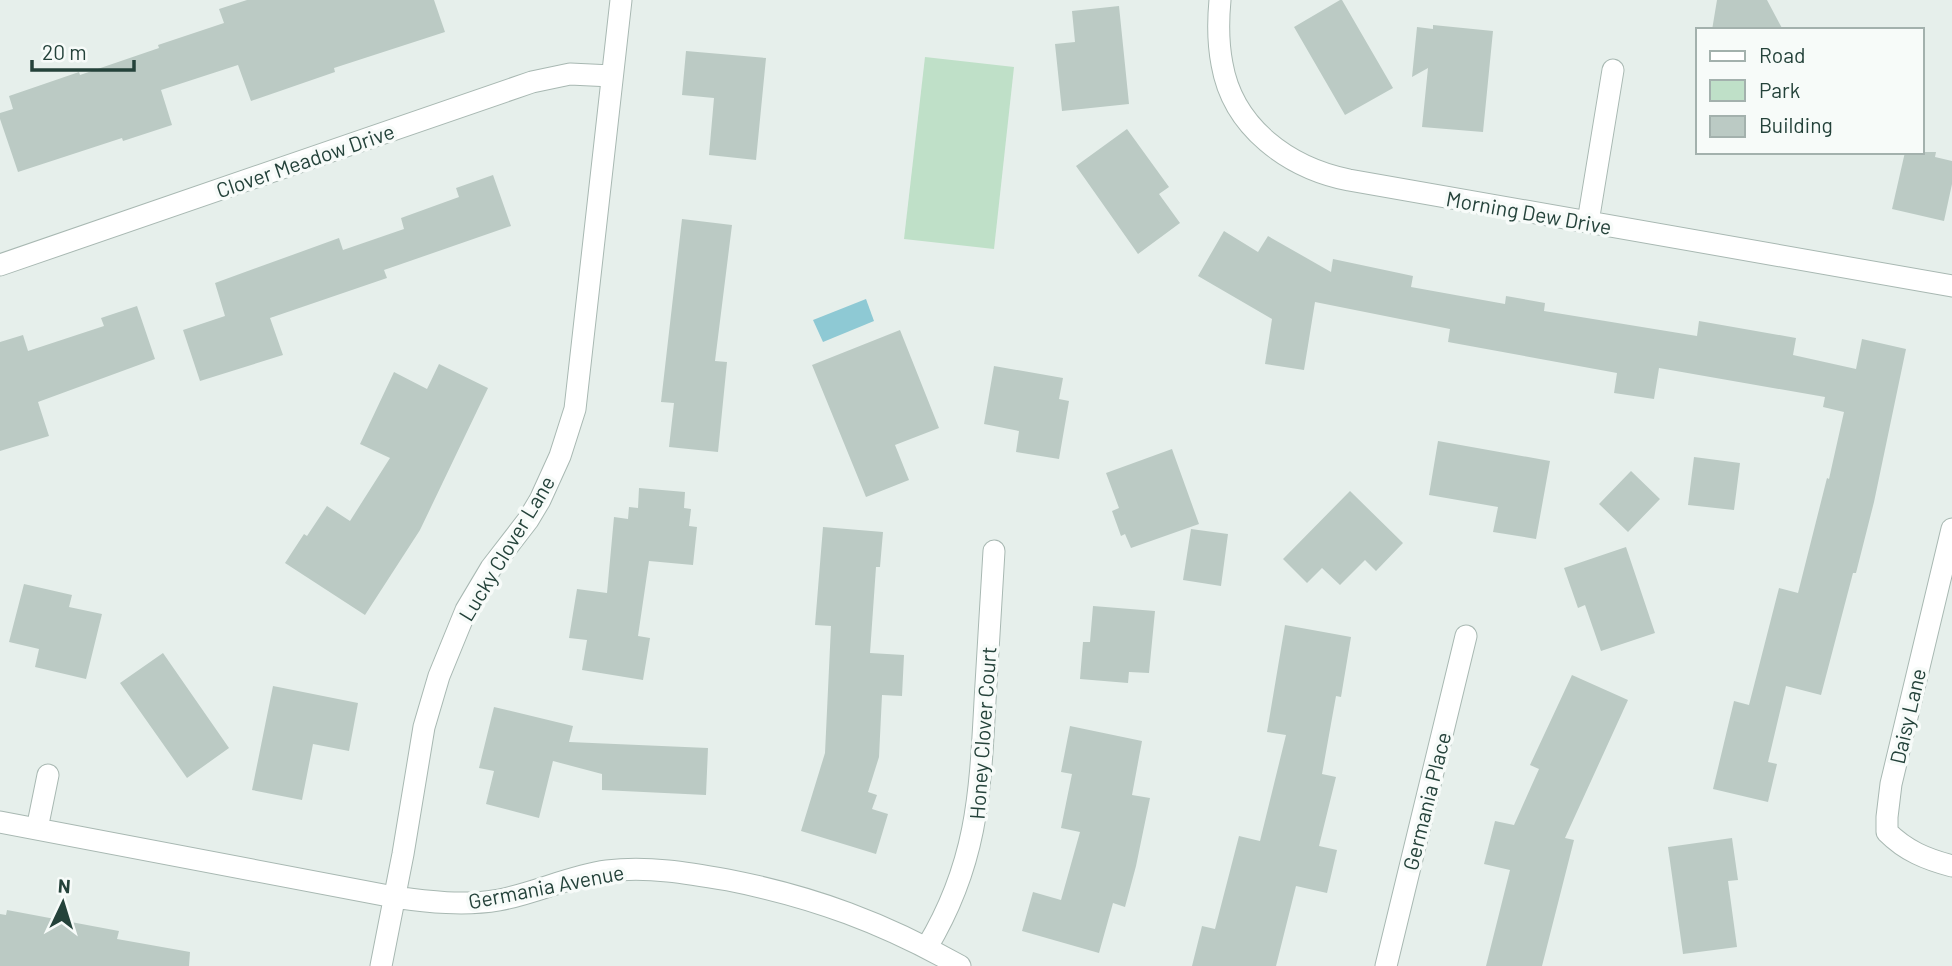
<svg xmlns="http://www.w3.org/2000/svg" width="1952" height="966" font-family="Barlow,sans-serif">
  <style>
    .green { fill: #bfe0c8 }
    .water { fill: #8ec9d4 }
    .building { fill: #bbcac4 }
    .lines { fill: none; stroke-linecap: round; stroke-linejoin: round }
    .minor-casing { stroke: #a8b8b2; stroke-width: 23 }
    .minor { stroke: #fff; stroke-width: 21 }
    .labels { text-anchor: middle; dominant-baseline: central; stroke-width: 7; stroke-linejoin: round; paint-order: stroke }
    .street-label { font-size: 21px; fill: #24423a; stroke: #f7fbf9 }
  </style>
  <rect width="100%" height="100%" fill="#e6efeb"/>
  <path class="green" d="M 925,57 L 1014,67 L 994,249 L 904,239 Z"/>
  <path class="water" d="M 866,299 L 874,321 L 823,342 L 813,320 Z"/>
  <path class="building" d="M 247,0 L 434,0 L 445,32 L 334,68 L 335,72 L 251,101 L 238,65 L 161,90 L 172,125 L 123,141 L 122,138 L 18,172 L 0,119 L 0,113 L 13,109 L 9,96 L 79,72 L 80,75 L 159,48 L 158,45 L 224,23 L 219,9 Z
    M 1340,0 L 1342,0 L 1393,88 L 1345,115 L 1294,27 Z
    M 1717,0 L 1767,0 L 1783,30 L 1712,30 Z
    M 1119,6 L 1129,104 L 1062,111 L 1055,44 L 1075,42 L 1072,11 Z
    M 1433,25 L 1493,31 L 1483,132 L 1422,127 L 1428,68 L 1412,77 L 1417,27 L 1433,29 Z
    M 686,51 L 766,58 L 756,160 L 709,155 L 714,98 L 682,95 Z
    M 1127,129 L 1169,187 L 1159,194 L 1180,223 L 1138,254 L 1076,166 Z
    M 1905,152 L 1936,152 L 1935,157 L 1952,161 L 1952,184 L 1944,221 L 1892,209 Z
    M 493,175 L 511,226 L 384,270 L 387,278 L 270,318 L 283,355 L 200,381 L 183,330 L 225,316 L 215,283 L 339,238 L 343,250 L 404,229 L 401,218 L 459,197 L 456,188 Z
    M 682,219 L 732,225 L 715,361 L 727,362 L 718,452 L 669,447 L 674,403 L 661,402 Z
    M 1224,231 L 1258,252 L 1268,236 L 1331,272 L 1333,259 L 1413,276 L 1411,287 L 1505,304 L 1506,296 L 1545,303 L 1544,311 L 1697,336 L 1699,321 L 1796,338 L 1793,355 L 1856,369 L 1862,339 L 1906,349 L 1874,502 L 1856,573 L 1853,573 L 1821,695 L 1786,686 L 1768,762 L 1777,764 L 1768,802 L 1713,789 L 1734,701 L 1749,705 L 1779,588 L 1798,593 L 1827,478 L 1829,479 L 1844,412 L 1823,407 L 1825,397 L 1659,368 L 1654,399 L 1614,393 L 1617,373 L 1448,342 L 1450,329 L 1315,302 L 1304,370 L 1265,364 L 1272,319 L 1198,276 Z
    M 137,306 L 155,359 L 38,402 L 49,436 L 0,451 L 0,342 L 23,335 L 28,351 L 104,326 L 101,318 Z
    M 900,330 L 939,428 L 895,445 L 909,480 L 866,497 L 812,365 Z
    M 439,364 L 488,388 L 420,530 L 365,615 L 285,563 L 304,534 L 307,536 L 327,506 L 350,521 L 390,458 L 360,444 L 394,372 L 427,389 Z
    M 994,366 L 1063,378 L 1059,399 L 1069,401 L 1059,459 L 1016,452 L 1019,431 L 984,424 Z
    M 1438,441 L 1550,461 L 1536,539 L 1493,532 L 1498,507 L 1429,495 Z
    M 1172,449 L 1199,524 L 1131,548 L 1125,534 L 1121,536 L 1112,511 L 1119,508 L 1106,473 Z
    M 1694,457 L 1740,463 L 1734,510 L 1688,505 Z
    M 1631,471 L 1660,499 L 1628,532 L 1599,504 Z
    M 639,488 L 685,492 L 684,508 L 691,509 L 689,526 L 697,527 L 693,565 L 649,561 L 638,636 L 650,638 L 643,680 L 582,670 L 587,640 L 569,638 L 577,589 L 607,593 L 614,517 L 628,519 L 629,507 L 638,508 Z
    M 1350,491 L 1403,543 L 1376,571 L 1365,560 L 1340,585 L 1322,568 L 1307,583 L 1283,559 Z
    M 823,527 L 883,532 L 880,567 L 876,567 L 870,653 L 904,655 L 902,696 L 882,695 L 879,757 L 868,792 L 877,795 L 872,809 L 888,814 L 876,854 L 801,831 L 825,753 L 831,626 L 815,625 Z
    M 1191,529 L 1228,534 L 1221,586 L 1183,580 Z
    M 1626,547 L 1655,633 L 1601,651 L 1585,605 L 1578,608 L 1564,568 Z
    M 24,584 L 72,595 L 69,607 L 102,614 L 86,679 L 35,667 L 39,649 L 9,642 Z
    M 1093,606 L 1155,611 L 1149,673 L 1129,672 L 1128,683 L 1080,679 L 1083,642 L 1090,642 Z
    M 1285,625 L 1351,637 L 1341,697 L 1336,696 L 1322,774 L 1336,777 L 1319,846 L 1337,850 L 1327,893 L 1296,886 L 1276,966 L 1192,966 L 1202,926 L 1215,929 L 1239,836 L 1260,841 L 1286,735 L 1267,732 Z
    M 163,653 L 229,748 L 187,778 L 120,683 Z
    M 1572,675 L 1628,700 L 1565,838 L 1574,840 L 1542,966 L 1486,966 L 1510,870 L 1484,864 L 1495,821 L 1514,825 L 1539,769 L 1530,765 Z
    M 273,686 L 358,703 L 349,751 L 313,744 L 302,800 L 252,790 Z
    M 494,707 L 573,726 L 569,742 L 708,748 L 706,795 L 602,790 L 602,774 L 553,761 L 539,818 L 486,804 L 494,771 L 479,768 Z
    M 1070,726 L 1142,741 L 1132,795 L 1150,798 L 1136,866 L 1125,907 L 1113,903 L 1099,953 L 1022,931 L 1033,892 L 1061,900 L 1080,832 L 1061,828 L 1072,774 L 1061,772 Z
    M 1732,838 L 1738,880 L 1728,881 L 1737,947 L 1683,954 L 1668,847 Z
    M 7,910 L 119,931 L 117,939 L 190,952 L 189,966 L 0,966 L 0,914 L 6,915 Z"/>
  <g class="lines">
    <g class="minor-casing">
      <path id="minor" d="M 1220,0 C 1218,21 1218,43 1222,64 C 1233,128 1289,168 1349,180 L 1952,286
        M 1588,222 L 1613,70
        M 0,265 L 532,82 L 570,74 L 612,76
        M 1952,529 L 1891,784 L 1887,817 L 1887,832 C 1906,851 1926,859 1952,866
        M 0,822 L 394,897 C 429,902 464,906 499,900 C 536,893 570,876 607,871 C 648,866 688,873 728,880 C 814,897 884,923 960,966
        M 37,829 L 48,775
        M 927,947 C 977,864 980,795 985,701 C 988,651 991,601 994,551
        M 381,966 L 403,854 L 424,727 L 439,676 L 466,610 L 491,568 L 528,520 L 540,500 L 560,456 L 575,409 L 621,0
        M 1386,966 L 1466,636"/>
    </g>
    <use href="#minor" class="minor"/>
  </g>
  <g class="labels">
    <g class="street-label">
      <text transform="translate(305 160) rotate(-19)">Clover Meadow Drive</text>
      <text transform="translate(1529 212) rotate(10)">Morning Dew Drive</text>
      <text transform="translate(506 548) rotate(-59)">Lucky Clover Lane</text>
      <text transform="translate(1907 716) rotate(-77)">Daisy Lane</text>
      <text transform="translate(982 733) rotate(-86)">Honey Clover Court</text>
      <text transform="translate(1426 801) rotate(-76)">Germania Place</text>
      <text transform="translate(546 886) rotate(-11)">Germania Avenue</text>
    </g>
  </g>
  <rect x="1696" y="28" width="228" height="126" fill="#f7fbf9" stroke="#a3b1ad" stroke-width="2"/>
  <rect x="1710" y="51" width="35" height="10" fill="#ffffff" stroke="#a3b1ad" stroke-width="2"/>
  <text x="1759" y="63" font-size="21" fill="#24423a">Road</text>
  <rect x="1710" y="80" width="35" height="21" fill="#bfe0c8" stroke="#a3b1ad" stroke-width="2"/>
  <text x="1759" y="98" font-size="21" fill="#24423a">Park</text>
  <rect x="1710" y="116" width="35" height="21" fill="#bbcac4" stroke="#a3b1ad" stroke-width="2"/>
  <text x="1759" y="133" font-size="21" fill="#24423a">Building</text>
  <g transform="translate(63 903) rotate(4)" stroke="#f7fbf9" stroke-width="5" paint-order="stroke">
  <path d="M0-5L12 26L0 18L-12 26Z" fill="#24423a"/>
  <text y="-10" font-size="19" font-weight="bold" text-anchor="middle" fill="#24423a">N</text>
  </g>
  <path d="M32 60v10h102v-10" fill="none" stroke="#24423a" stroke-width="3.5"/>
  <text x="42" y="60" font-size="21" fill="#24423a" stroke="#f7fbf9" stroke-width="5" paint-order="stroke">20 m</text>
</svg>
